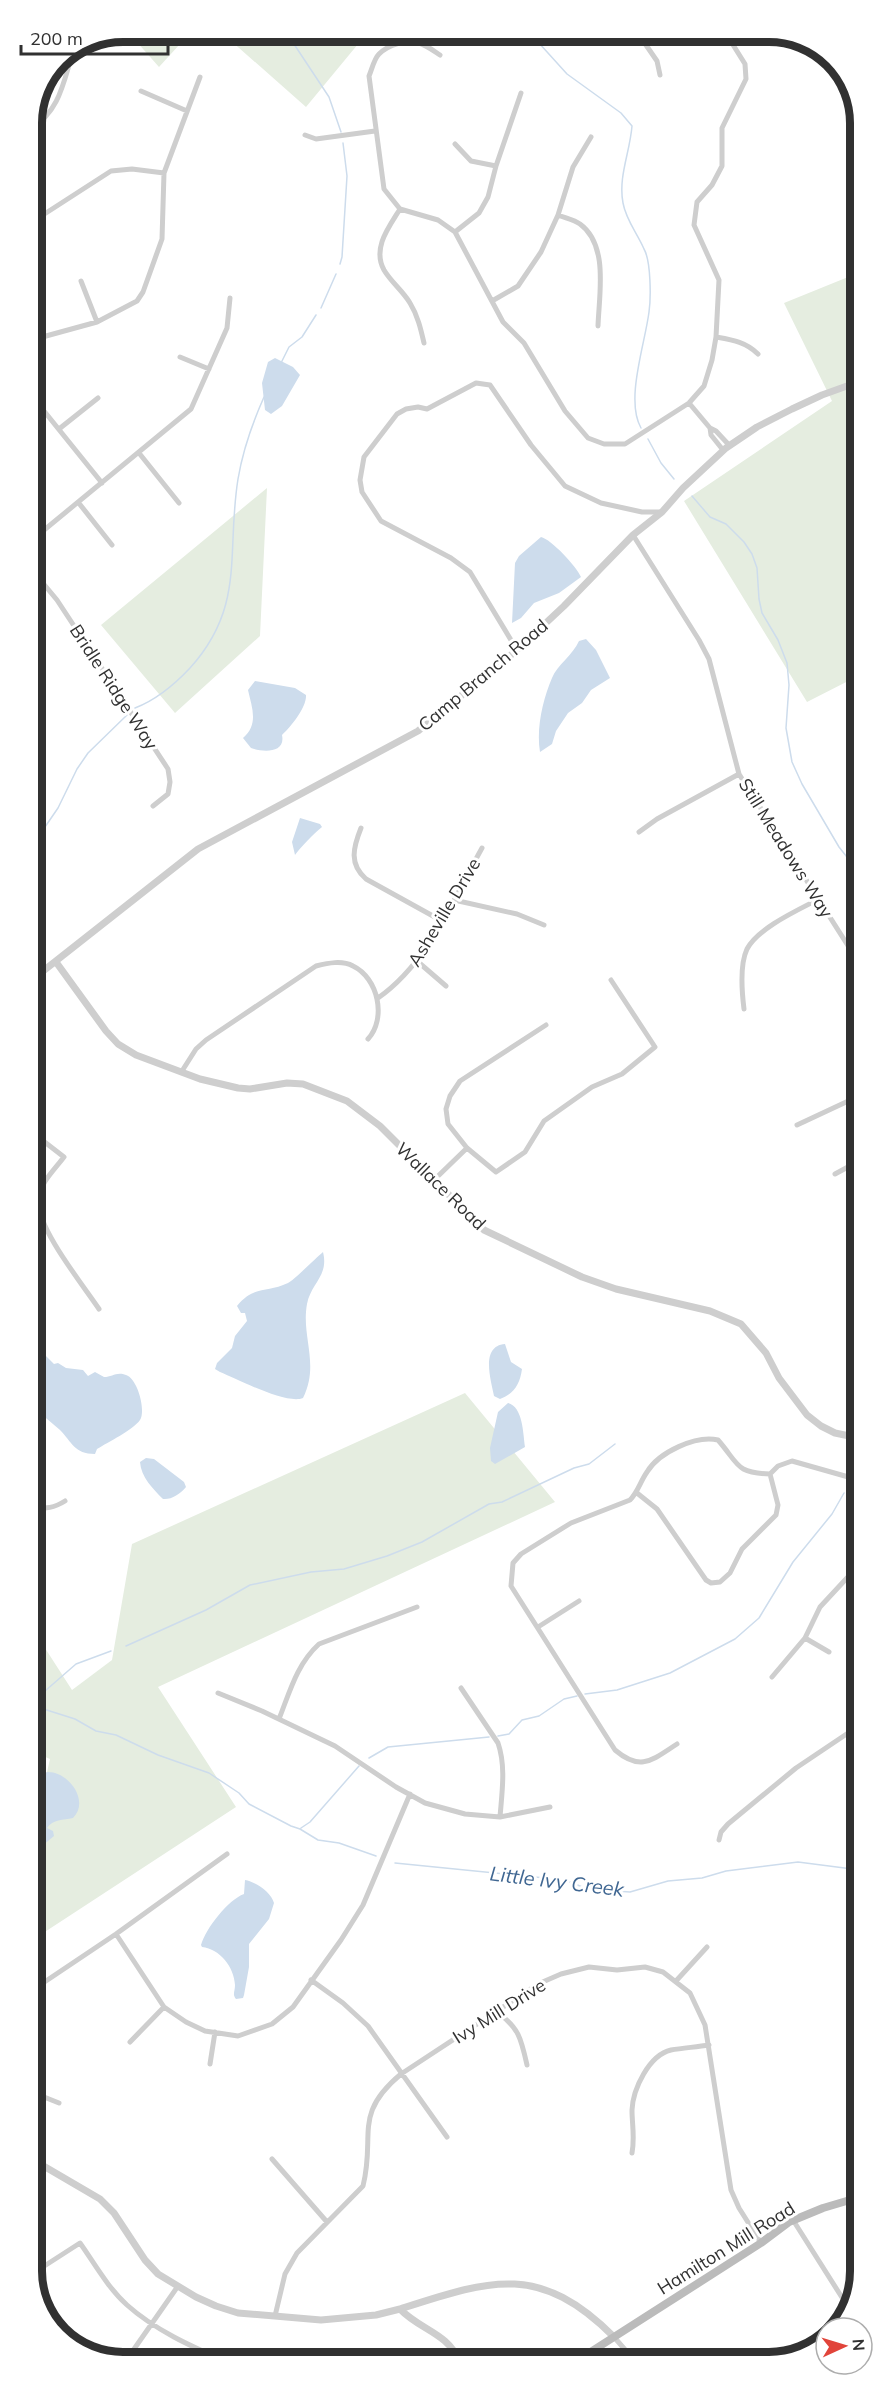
<svg xmlns="http://www.w3.org/2000/svg" width="892" height="2394" font-family="Mulish,sans-serif">
  <style>
    .green { fill: #e5ede0 }
    .water { fill: #cddcec }
    .lines { fill: none; stroke-linecap: round; stroke-linejoin: round }
    .stream { stroke: #cddcec; stroke-width: 1.5 }
    .minor { stroke: #cecece; stroke-width: 5 }
    .tertiary { stroke: #cecece; stroke-width: 7 }
    .secondary { stroke: #bbb; stroke-width: 8 }
    .labels { text-anchor: middle; dominant-baseline: central; stroke-width: 6; stroke-linejoin: round; paint-order: stroke }
    .street-label { font-size: 18px; fill: #313131; stroke: #fff }
    .water-label { font-size: 20px; font-style: italic; fill: #406792; stroke: #fff }
    .rim { fill: none; stroke: #313131; stroke-width: 8 }
  </style>
  <rect width="100%" height="100%" fill="#fff"/>
  <path class="green" d="M 128,32 L 191,32 L 159,67 Z
    M 221,32 L 368,32 L 306,107 Z
    M 858,273 L 858,676 L 807,702 L 684,501 L 832,401 L 784,303 Z
    M 267,488 L 260,636 L 175,713 L 101,625 Z
    M 465,1393 L 555,1502 L 158,1687 L 236,1807 L 34,1939 L 34,1829 L 50,1759 L 34,1752 L 34,1631 L 72,1690 L 112,1660 L 132,1544 Z"/>
  <path class="water" d="M 275,358 L 293,367 L 300,375 L 282,406 L 271,414 L 265,410 L 262,383 L 268,362 Z
    M 541,537 C 551,539 577,567 581,577 L 559,593 L 534,603 L 521,618 L 512,623 L 515,563 L 519,556 Z
    M 586,639 L 596,650 L 610,678 L 591,690 L 582,703 L 568,713 L 556,731 L 552,744 L 540,752 C 536,728 543,699 552,678 C 557,665 573,655 579,641 Z
    M 255,681 L 295,688 L 306,695 C 307,707 291,727 282,735 C 286,754 262,752 251,748 L 243,738 C 259,724 252,708 248,690 Z
    M 300,818 L 320,824 L 322,827 C 314,833 300,848 295,855 L 292,842 Z
    M 323,1252 C 329,1276 311,1283 307,1304 C 301,1337 320,1364 303,1398 C 287,1405 237,1379 220,1372 L 215,1369 L 217,1363 L 232,1348 L 235,1336 L 247,1321 L 245,1313 L 241,1313 L 237,1306 C 254,1285 267,1293 288,1283 C 294,1280 317,1257 323,1252 Z
    M 505,1344 L 511,1362 L 522,1369 C 520,1384 514,1394 500,1399 L 494,1396 C 491,1380 480,1346 505,1344 Z
    M 33,1348 L 43,1353 L 54,1364 L 58,1363 L 66,1368 L 83,1370 L 88,1376 L 95,1372 L 104,1377 C 112,1377 117,1371 126,1375 C 138,1379 146,1411 140,1420 C 133,1430 108,1442 97,1449 L 95,1454 C 74,1454 72,1442 60,1430 C 51,1422 42,1415 33,1407 Z
    M 508,1403 C 523,1407 523,1433 525,1447 L 495,1464 L 491,1461 L 490,1448 L 498,1412 Z
    M 146,1458 L 154,1459 L 184,1482 L 186,1487 C 180,1494 171,1500 163,1499 C 153,1489 141,1477 140,1462 Z
    M 48,1772 C 69,1772 90,1801 73,1818 C 63,1820 53,1819 47,1828 L 53,1831 L 54,1836 L 42,1846 L 34,1844 L 34,1775 Z
    M 245,1880 C 256,1882 271,1892 274,1903 L 269,1919 L 249,1944 L 249,1967 L 244,1995 L 243,1998 L 236,1999 C 232,1994 235,1992 235,1985 C 234,1967 220,1949 202,1947 L 201,1945 C 206,1928 228,1900 244,1894 Z"/>
  <g class="lines">
    <path class="stream" d="M 286,32 L 329,97 L 341,132
      M 529,32 L 567,74 L 621,113 L 632,126 C 630,152 618,177 623,203 C 626,220 637,233 644,249 C 651,261 651,298 649,312 C 645,344 625,400 641,428
      M 340,264 L 342,257 L 347,176 L 343,143
      M 321,308 L 336,274
      M 281,363 L 289,347 L 302,337 L 316,315
      M 648,439 L 661,463 L 674,479
      M 692,496 L 710,517 L 726,524 L 744,542 L 752,554 L 757,568 L 759,599 L 762,613 L 778,640 L 787,663 L 789,685 L 786,728 L 792,762 L 802,784 L 839,847 L 858,871
      M 135,708 C 156,700 175,684 190,668 C 246,606 226,553 238,479 C 243,449 252,424 264,397
      M 34,843 L 58,808 L 77,769 L 88,753 L 127,715
      M 126,1646 L 206,1610 L 250,1585 L 311,1572 L 344,1569 L 387,1556 L 422,1542 L 489,1504 L 502,1502 L 574,1468 L 589,1464 L 615,1444
      M 585,1694 L 617,1690 L 670,1673 L 735,1639 L 759,1618 L 793,1562 L 832,1514 L 844,1493
      M 34,1697 L 45,1691 L 76,1664 L 111,1651
      M 34,1706 L 75,1719 L 96,1731 L 116,1735 L 158,1755 L 209,1773 L 239,1793 L 249,1804 L 291,1826 L 300,1829 L 318,1840 L 339,1843 L 376,1856
      M 498,1736 L 509,1734 L 522,1720 L 539,1716 L 564,1699 L 577,1696
      M 369,1758 L 388,1747 L 489,1737
      M 301,1828 L 310,1822 L 359,1766
      M 395,1863 L 555,1879 L 568,1881 L 587,1889 L 630,1892 L 668,1881 L 702,1878 L 726,1871 L 798,1862 L 860,1870"/>
    <path class="minor" d="M 637,32 L 657,61 L 660,75
      M 440,55 C 434,51 426,45 419,43 C 407,39 388,45 379,54 C 374,59 372,69 369,76 L 384,189 L 400,209 L 438,220 L 455,232 L 503,322 L 524,343 L 565,411 L 588,438 L 604,444 L 625,444 L 689,403 L 704,386 L 712,360 L 716,337 L 719,280 L 694,225 L 697,202 L 712,185 L 722,166 L 722,128 L 746,79 L 745,64 L 725,32
      M 141,91 L 187,111
      M 32,128 C 60,110 63,83 73,52
      M 305,135 L 316,139 L 375,131
      M 455,144 L 471,161 L 496,166
      M 400,209 C 389,227 372,248 384,270 C 391,282 403,291 410,303 C 418,316 421,330 424,343
      M 558,215 C 565,218 574,220 580,224 C 609,245 599,295 598,326
      M 32,222 L 111,171 L 132,169 L 164,173
      M 455,232 L 479,213 L 488,197 L 496,166 L 521,93
      M 81,281 L 97,322
      M 492,301 L 518,286 L 541,252 L 558,215 L 573,167 L 591,137
      M 716,337 C 733,340 746,342 758,354
      M 32,345 L 46,336 L 97,322 L 137,301 L 143,292 L 162,239 L 164,173 L 200,77
      M 180,357 L 209,369
      M 32,389 L 44,411 L 102,483
      M 689,403 L 710,428 L 716,431 L 729,445
      M 710,428 L 711,435 L 723,450
      M 59,429 L 98,398
      M 139,453 L 179,503
      M 78,502 L 112,545
      M 633,535 L 699,640 L 709,659 L 739,774 L 859,963
      M 32,540 L 191,409 L 227,328 L 230,298
      M 32,570 L 57,600 L 168,769 L 170,782 L 168,794 L 153,806
      M 517,650 L 470,572 L 451,558 L 381,521 L 362,492 L 360,480 L 364,457 L 397,414 L 406,409 L 418,407 L 427,409 L 476,383 L 490,385 L 531,445 L 565,486 L 601,503 L 642,512 L 662,512
      M 32,689 L 34,691
      M 361,828 C 353,848 349,864 366,879 L 442,921
      M 639,832 L 657,819 L 739,774
      M 454,900 L 517,914 L 544,925
      M 33,906 L 35,904
      M 417,961 L 446,986
      M 378,998 C 428,963 453,900 482,848
      M 744,1009 C 742,993 740,964 747,949 C 758,928 798,910 819,899
      M 546,1025 L 460,1081 L 450,1096 L 446,1109 L 448,1124 L 467,1148 L 496,1172 L 525,1152 L 544,1121 L 592,1087 L 622,1074 L 655,1047 L 611,980
      M 182,1071 L 196,1049 L 206,1040 L 316,966 C 328,963 342,960 353,966 C 378,978 387,1018 368,1039
      M 797,1125 L 859,1096
      M 33,1133 L 64,1157 C 55,1169 39,1184 38,1200 C 37,1228 83,1285 99,1309
      M 835,1174 L 859,1161
      M 435,1179 L 467,1148
      M 637,1493 L 657,1509 L 706,1580 L 711,1583 L 720,1582 L 730,1573 L 742,1549 L 776,1515 L 778,1505 L 770,1474
      M 34,1507 C 46,1509 54,1508 65,1501
      M 538,1627 L 579,1601
      M 805,1638 L 829,1652
      M 772,1677 L 805,1638 L 820,1607 L 859,1565
      M 461,1688 L 498,1743 C 506,1766 502,1792 500,1817
      M 218,1693 L 262,1711 L 335,1746 L 396,1787 L 425,1803 L 465,1814 L 500,1817 L 550,1807
      M 279,1719 C 290,1691 297,1664 319,1644 L 417,1607
      M 848,1733 L 860,1753
      M 677,1744 C 652,1760 641,1772 615,1750 L 511,1586 L 513,1563 L 521,1554 L 571,1523 L 630,1500 C 638,1492 640,1482 647,1472 C 659,1452 696,1435 718,1440 C 739,1464 735,1473 770,1474 L 778,1466 L 792,1461 L 859,1480
      M 719,1840 L 721,1832 L 728,1824 L 796,1768 L 860,1725
      M 116,1934 L 164,2007 L 186,2022 L 205,2031 L 238,2036 L 272,2024 L 293,2007 L 341,1940 L 363,1905 L 410,1794
      M 311,1980 L 343,2003 L 368,2026 L 447,2137
      M 676,1981 L 707,1947
      M 34,1989 L 116,1934 L 227,1854
      M 497,2012 C 519,2028 521,2038 527,2065
      M 130,2042 L 164,2007
      M 210,2064 L 215,2032
      M 34,2093 L 59,2103
      M 632,2153 C 635,2137 632,2125 632,2110 C 633,2089 649,2055 671,2050 C 683,2048 696,2047 709,2045
      M 272,2159 L 327,2222
      M 793,2220 L 848,2307
      M 35,2272 L 80,2243 C 95,2264 108,2288 127,2305 C 156,2331 193,2347 227,2362
      M 275,2316 L 285,2274 L 297,2253 L 363,2186 C 376,2135 352,2115 401,2074 L 538,1984 L 561,1974 L 589,1967 L 617,1970 L 645,1967 L 663,1972 L 690,1993 L 705,2025 L 731,2190 L 739,2208 L 761,2243
      M 614,2337 L 634,2360
      M 125,2362 L 178,2286"/>
    <path class="tertiary" d="M 56,962 L 106,1031 L 118,1044 L 136,1055 L 200,1079 L 238,1088 L 250,1089 L 287,1083 L 303,1084 L 347,1101 L 380,1126 L 484,1230 L 582,1277 L 616,1289 L 710,1311 L 741,1324 L 766,1353 L 779,1378 L 807,1415 L 821,1426 L 835,1433 L 859,1438
      M 33,979 L 198,849 L 418,731 L 517,650 L 564,606 L 633,535 L 662,512 L 683,488 L 726,448 L 757,427 L 792,409 L 822,395 L 858,382
      M 35,2161 L 100,2199 L 114,2213 L 145,2260 L 158,2274 L 196,2297 L 216,2306 L 238,2313 L 321,2320 L 376,2315 L 400,2309 C 420,2330 448,2333 459,2361
      M 400,2309 C 490,2280 539,2262 614,2337"/>
    <path class="secondary" d="M 578,2360 L 761,2243 L 789,2222 L 823,2208 L 860,2197"/>
  </g>
  <g class="labels">
    <g class="street-label">
      <text transform="translate(483 675) rotate(-40)">Camp Branch Road</text>
      <text transform="translate(114 687) rotate(57)">Bridle Ridge Way</text>
      <text transform="translate(786 848) rotate(58)">Still Meadows Way</text>
      <text transform="translate(444 912) rotate(-59)">Asheville Drive</text>
      <text transform="translate(441 1186) rotate(44)">Wallace Road</text>
      <text transform="translate(499 2011) rotate(-32)">Ivy Mill Drive</text>
      <text transform="translate(726 2248) rotate(-32)">Hamilton Mill Road</text>
    </g>
    <g class="water-label">
      <text transform="translate(557 1881) rotate(7)">Little Ivy Creek</text>
    </g>
  </g>
  <path d="M0 0H892V2394H0ZM123 42H769A81 81 0 0 1 850 123V2271A81 81 0 0 1 769 2352H123A81 81 0 0 1 42 2271V123A81 81 0 0 1 123 42Z" fill="#fff" fill-rule="evenodd"/>
  <path class="rim" d="M123 42H769A81 81 0 0 1 850 123V2271A81 81 0 0 1 769 2352H123A81 81 0 0 1 42 2271V123A81 81 0 0 1 123 42Z"/>
  <g transform="translate(844 2346) rotate(86)"><circle r="28" fill="#ffffff" stroke="#adadad" stroke-width="1.5"/>
  <path d="M0-4.5L10 22L0 15L-10 22Z" fill="#e1443a"/>
  <text y="-9" font-size="16" font-weight="bold" text-anchor="middle" fill="#313131">N</text>
  </g>
  <path d="M21 45v9h147v-9" fill="none" stroke="#313131" stroke-width="3"/>
  <text x="30" y="45" font-size="18" fill="#313131" stroke="#ffffff" stroke-width="4.5" paint-order="stroke">200 m</text>
</svg>
